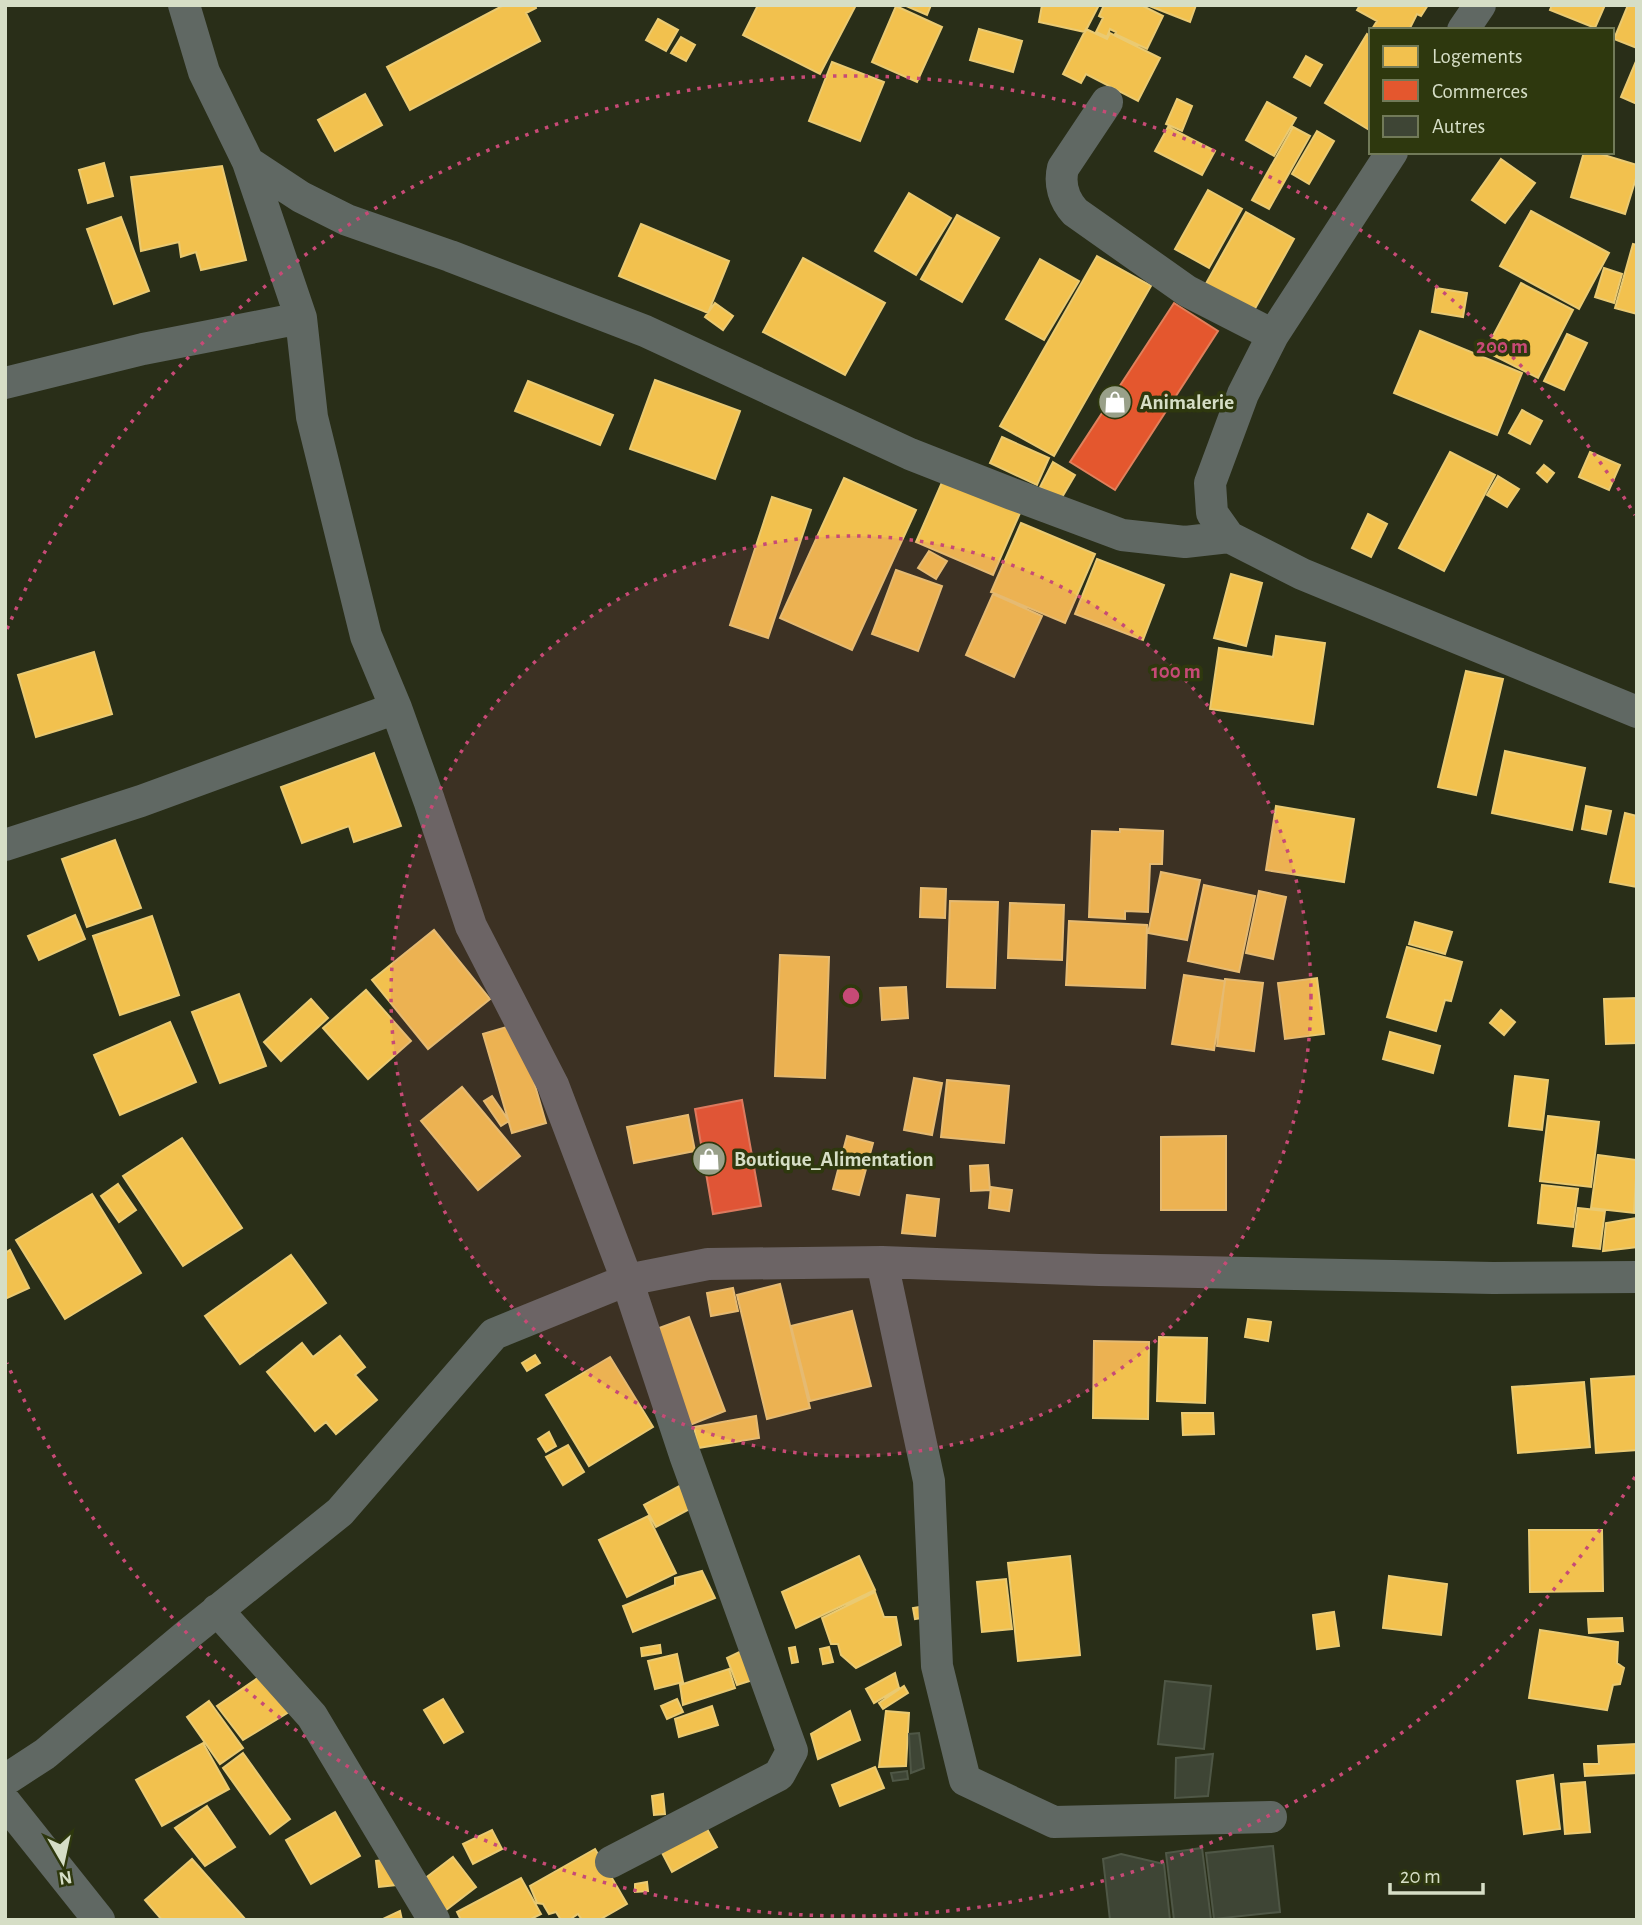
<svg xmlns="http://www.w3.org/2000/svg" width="1642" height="1925" font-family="'Alegreya Sans',sans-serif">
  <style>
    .homes { fill: #f2c14e; stroke: #eaca72; stroke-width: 2 }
    .shops { fill: #e4572e; stroke: #e0805c; stroke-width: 2 }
    .building { fill: #3e4535; stroke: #4f5746; stroke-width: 2 }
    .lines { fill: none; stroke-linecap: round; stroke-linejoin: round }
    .street { stroke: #606863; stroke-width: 32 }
    .ring { fill: none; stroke: #c74a76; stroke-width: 3.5; stroke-dasharray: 3.5 7 }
    .labels { text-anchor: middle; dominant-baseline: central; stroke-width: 7; stroke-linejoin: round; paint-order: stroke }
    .poi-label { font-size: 21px; font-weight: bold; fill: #d6dec6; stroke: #2e380e; text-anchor: start }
    .centre { fill: #c74a76; stroke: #2e380e; stroke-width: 3.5 }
    .ring-label { font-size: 21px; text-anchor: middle; font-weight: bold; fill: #c74a76; stroke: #2e380e; stroke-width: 7; stroke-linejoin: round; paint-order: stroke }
  </style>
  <rect width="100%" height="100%" fill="#292e18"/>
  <path class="homes" d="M 504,5 L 535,5 L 536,8 L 526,13 L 540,41 L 410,110 L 387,67 Z
    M 758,5 L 856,5 L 820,74 L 743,35 Z
    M 904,5 L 931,5 L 927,15 Z
    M 1042,5 L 1099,5 L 1085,32 L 1039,22 Z
    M 1104,5 L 1141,5 L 1163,16 L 1147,49 L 1115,34 L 1116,32 L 1110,29 L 1107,37 L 1096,32 L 1103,18 L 1099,16 Z
    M 1147,5 L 1196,5 L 1190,22 Z
    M 1360,5 L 1428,5 L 1421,16 L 1417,14 L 1409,30 L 1374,30 L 1372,29 L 1377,21 L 1357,10 Z
    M 1552,5 L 1605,5 L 1595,28 L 1550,10 Z
    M 1628,5 L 1637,5 L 1637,48 L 1614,39 Z
    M 896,6 L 942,27 L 917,82 L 872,62 Z
    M 658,19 L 678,30 L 666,51 L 646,40 Z
    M 979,29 L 1022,41 L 1013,72 L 970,60 Z
    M 1086,29 L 1107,39 L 1110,33 L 1160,58 L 1138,101 L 1086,74 L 1081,83 L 1063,74 Z
    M 1367,34 L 1371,37 L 1371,131 L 1325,103 Z
    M 681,37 L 695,45 L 686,61 L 671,53 Z
    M 1306,56 L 1322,65 L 1310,86 L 1294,77 Z
    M 1637,59 L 1637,104 L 1621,97 Z
    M 832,62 L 884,82 L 860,141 L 809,121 Z
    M 365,94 L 382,125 L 335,151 L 318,120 Z
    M 1177,99 L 1192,106 L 1182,131 L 1166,124 Z
    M 1267,102 L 1296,118 L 1274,156 L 1246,140 Z
    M 1168,127 L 1215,151 L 1202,175 L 1155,151 Z
    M 1293,127 L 1310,136 L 1269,209 L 1252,200 Z
    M 1317,131 L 1334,141 L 1309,184 L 1292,174 Z
    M 1584,152 L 1594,152 L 1637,165 L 1637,175 L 1625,214 L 1571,197 Z
    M 1501,159 L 1535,183 L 1505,223 L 1472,200 Z
    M 104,163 L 113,196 L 88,203 L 79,170 Z
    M 222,166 L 246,260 L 201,270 L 196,252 L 181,257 L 179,242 L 141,251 L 131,177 Z
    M 1208,190 L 1242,209 L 1209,268 L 1175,249 Z
    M 909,193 L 951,218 L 916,275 L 875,251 Z
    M 1531,211 L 1609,253 L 1579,309 L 1500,266 Z
    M 1246,212 L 1294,239 L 1252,314 L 1204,287 Z
    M 957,215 L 999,238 L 962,302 L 921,279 Z
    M 121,217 L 149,291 L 114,304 L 87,229 Z
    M 641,224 L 729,261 L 708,313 L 619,276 Z
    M 1633,244 L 1637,245 L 1637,314 L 1615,308 Z
    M 1097,256 L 1151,286 L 1054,456 L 1000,426 Z
    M 803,258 L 885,303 L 845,375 L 763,332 Z
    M 1040,259 L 1079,281 L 1044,340 L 1006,319 Z
    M 1604,268 L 1622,274 L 1614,303 L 1595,297 Z
    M 1521,283 L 1573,310 L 1538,378 L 1485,351 Z
    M 1436,288 L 1467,293 L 1463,317 L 1432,312 Z
    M 715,303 L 733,316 L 723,330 L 705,317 Z
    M 1420,331 L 1522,373 L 1497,435 L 1394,393 Z
    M 1567,334 L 1587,343 L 1564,390 L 1544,381 Z
    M 655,380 L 740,411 L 715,479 L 630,449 Z
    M 528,381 L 613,415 L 600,445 L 515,411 Z
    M 1522,410 L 1542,421 L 1530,444 L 1509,433 Z
    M 1002,437 L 1049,458 L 1037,485 L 990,463 Z
    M 1450,452 L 1495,475 L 1444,571 L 1399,548 Z
    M 1590,452 L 1620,465 L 1609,490 L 1579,477 Z
    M 1053,462 L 1075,475 L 1061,499 L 1040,487 Z
    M 1544,465 L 1554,473 L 1547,482 L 1537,473 Z
    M 1498,476 L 1519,489 L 1507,507 L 1487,495 Z
    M 844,478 L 916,510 L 852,650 L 780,618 Z
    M 943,480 L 1020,513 L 993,575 L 916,542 Z
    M 772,497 L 811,510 L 768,638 L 730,625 Z
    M 1368,514 L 1387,524 L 1371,557 L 1352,548 Z
    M 1021,523 L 1095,554 L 1065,623 L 991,592 Z
    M 929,551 L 947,561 L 936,579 L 918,568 Z
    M 1097,559 L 1164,585 L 1143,640 L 1075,614 Z
    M 896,570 L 942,586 L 918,651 L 872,634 Z
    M 1231,574 L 1262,583 L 1246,646 L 1214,638 Z
    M 993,594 L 1042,616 L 1014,677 L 966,655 Z
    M 1276,636 L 1325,643 L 1313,724 L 1210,709 L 1219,648 L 1273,657 Z
    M 94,652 L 112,714 L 36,737 L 18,675 Z
    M 1466,671 L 1503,679 L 1476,795 L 1438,787 Z
    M 1505,751 L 1585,768 L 1572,830 L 1492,813 Z
    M 374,753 L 401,826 L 354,842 L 349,826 L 302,843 L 281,787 Z
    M 1276,806 L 1354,819 L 1344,882 L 1266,870 Z
    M 1586,806 L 1611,811 L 1606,834 L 1582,829 Z
    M 1625,813 L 1637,816 L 1637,887 L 1610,882 Z
    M 1120,829 L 1163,831 L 1162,864 L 1150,864 L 1148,912 L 1125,911 L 1125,919 L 1089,917 L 1092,831 L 1120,832 Z
    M 115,840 L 141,908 L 87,927 L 62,859 Z
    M 1161,872 L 1200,880 L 1187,940 L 1148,933 Z
    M 1204,885 L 1255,896 L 1239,972 L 1188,961 Z
    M 921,888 L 946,889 L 945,918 L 920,917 Z
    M 1259,891 L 1286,897 L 1273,959 L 1246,953 Z
    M 950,901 L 998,902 L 995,988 L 947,987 Z
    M 1010,903 L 1064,905 L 1062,960 L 1008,958 Z
    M 75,915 L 85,939 L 39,960 L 28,936 Z
    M 152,916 L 179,995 L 120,1015 L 93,936 Z
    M 1069,921 L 1147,925 L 1145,988 L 1066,985 Z
    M 1415,922 L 1452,932 L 1445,954 L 1409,944 Z
    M 434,930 L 490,999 L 428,1049 L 372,980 Z
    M 1407,947 L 1462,962 L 1451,1001 L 1445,1000 L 1436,1031 L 1387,1017 Z
    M 780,955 L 829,957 L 825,1078 L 775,1076 Z
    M 1184,975 L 1225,981 L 1214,1050 L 1172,1044 Z
    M 1317,978 L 1324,1034 L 1285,1039 L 1278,983 Z
    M 1225,979 L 1263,983 L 1254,1051 L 1217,1046 Z
    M 906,987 L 908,1018 L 882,1020 L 880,988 Z
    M 366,990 L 411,1041 L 368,1079 L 323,1028 Z
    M 239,994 L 266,1066 L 220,1083 L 192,1012 Z
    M 1637,998 L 1637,1043 L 1606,1044 L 1604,999 Z
    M 311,999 L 328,1018 L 281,1061 L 264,1042 Z
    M 1501,1010 L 1515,1022 L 1504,1035 L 1490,1023 Z
    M 170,1022 L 196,1082 L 120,1115 L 94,1055 Z
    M 517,1024 L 546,1123 L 512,1133 L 483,1034 Z
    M 1390,1032 L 1440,1046 L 1433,1073 L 1383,1059 Z
    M 1515,1076 L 1548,1080 L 1542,1130 L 1509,1126 Z
    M 914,1078 L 942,1083 L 932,1135 L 904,1130 Z
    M 947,1080 L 1009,1086 L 1004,1143 L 941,1137 Z
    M 462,1087 L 520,1156 L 478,1190 L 421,1121 Z
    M 492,1096 L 509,1121 L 501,1126 L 484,1101 Z
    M 688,1115 L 695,1151 L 634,1163 L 627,1127 Z
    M 1548,1116 L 1599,1122 L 1591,1187 L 1540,1181 Z
    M 847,1136 L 873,1143 L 859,1195 L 833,1189 Z
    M 1226,1136 L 1226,1210 L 1161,1210 L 1161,1137 Z
    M 182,1138 L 242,1228 L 183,1266 L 123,1176 Z
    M 1598,1155 L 1637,1160 L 1634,1213 L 1591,1208 Z
    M 988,1165 L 990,1190 L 971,1191 L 970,1166 Z
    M 118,1184 L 136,1210 L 119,1222 L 101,1196 Z
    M 1542,1185 L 1578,1189 L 1573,1227 L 1538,1223 Z
    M 991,1187 L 1012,1190 L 1009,1211 L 989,1208 Z
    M 92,1194 L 141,1273 L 65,1319 L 16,1240 Z
    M 907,1195 L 939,1199 L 935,1236 L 902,1233 Z
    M 1578,1208 L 1605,1211 L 1600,1249 L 1573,1246 Z
    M 1637,1218 L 1637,1247 L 1603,1251 L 1606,1223 Z
    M 10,1250 L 29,1288 L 5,1299 L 5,1253 Z
    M 291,1255 L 326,1303 L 240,1364 L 205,1316 Z
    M 780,1284 L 810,1408 L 767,1419 L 737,1295 Z
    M 733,1288 L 738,1311 L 711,1316 L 707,1293 Z
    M 852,1311 L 871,1386 L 810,1401 L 791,1326 Z
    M 689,1317 L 725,1411 L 685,1427 L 648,1332 Z
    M 1248,1319 L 1271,1322 L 1268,1341 L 1245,1337 Z
    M 340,1336 L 365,1367 L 355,1375 L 377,1400 L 336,1434 L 326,1422 L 315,1431 L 267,1372 L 302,1343 L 313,1357 Z
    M 1159,1337 L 1207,1338 L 1205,1403 L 1157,1401 Z
    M 1094,1341 L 1149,1342 L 1148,1419 L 1093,1418 Z
    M 535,1355 L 540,1363 L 527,1371 L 522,1363 Z
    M 610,1357 L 653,1427 L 589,1466 L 546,1395 Z
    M 1637,1376 L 1637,1450 L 1596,1453 L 1591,1379 Z
    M 1584,1382 L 1590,1447 L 1518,1453 L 1512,1387 Z
    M 1182,1413 L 1213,1413 L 1214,1434 L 1183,1435 Z
    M 756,1416 L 759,1438 L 698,1448 L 694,1427 Z
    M 549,1432 L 556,1446 L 546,1452 L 538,1439 Z
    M 568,1445 L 584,1472 L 563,1485 L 546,1457 Z
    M 683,1484 L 695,1506 L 656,1527 L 644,1505 Z
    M 648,1516 L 676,1573 L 627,1597 L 599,1540 Z
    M 1529,1530 L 1602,1530 L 1603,1591 L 1530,1592 Z
    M 859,1556 L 875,1590 L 796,1628 L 782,1592 Z
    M 1070,1556 L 1080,1655 L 1018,1661 L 1008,1563 Z
    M 702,1571 L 715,1598 L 633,1632 L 623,1606 L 675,1585 L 675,1578 Z
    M 1389,1576 L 1447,1584 L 1441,1635 L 1383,1628 Z
    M 1006,1579 L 1012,1629 L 982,1632 L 977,1582 Z
    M 875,1592 L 884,1617 L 896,1617 L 901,1645 L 856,1668 L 841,1655 L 838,1644 L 831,1644 L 822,1618 Z
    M 932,1605 L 934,1616 L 915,1619 L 913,1608 Z
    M 1334,1612 L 1339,1646 L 1317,1649 L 1313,1615 Z
    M 1622,1618 L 1623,1631 L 1589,1633 L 1588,1619 Z
    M 1540,1630 L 1618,1642 L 1617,1663 L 1624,1668 L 1620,1684 L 1613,1685 L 1607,1710 L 1529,1698 Z
    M 660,1645 L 661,1653 L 642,1656 L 641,1648 Z
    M 752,1646 L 759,1678 L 737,1685 L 727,1658 Z
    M 795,1647 L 798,1662 L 792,1663 L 789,1648 Z
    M 829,1647 L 833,1662 L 823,1664 L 820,1649 Z
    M 677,1654 L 683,1682 L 655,1689 L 648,1661 Z
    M 729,1669 L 735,1688 L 683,1705 L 680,1685 Z
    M 265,1673 L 289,1712 L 243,1740 L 217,1706 Z
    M 895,1673 L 899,1688 L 874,1703 L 866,1689 Z
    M 904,1686 L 908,1693 L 883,1709 L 879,1703 Z
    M 443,1699 L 463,1732 L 444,1743 L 424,1710 Z
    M 677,1699 L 683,1712 L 667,1719 L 661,1706 Z
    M 209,1701 L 243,1748 L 220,1764 L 187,1717 Z
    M 712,1706 L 718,1725 L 679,1737 L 675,1719 Z
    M 850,1711 L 860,1740 L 818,1759 L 811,1734 Z
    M 886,1711 L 909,1713 L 906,1766 L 879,1767 Z
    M 203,1743 L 229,1789 L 162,1826 L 136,1780 Z
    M 1636,1744 L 1637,1773 L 1585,1776 L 1584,1764 L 1599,1764 L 1598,1746 Z
    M 243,1753 L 290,1819 L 270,1834 L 223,1768 Z
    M 875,1767 L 884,1788 L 840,1806 L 832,1785 Z
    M 1553,1775 L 1560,1829 L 1524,1834 L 1517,1781 Z
    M 1585,1782 L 1590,1832 L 1565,1834 L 1561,1784 Z
    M 663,1794 L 665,1814 L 654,1815 L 652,1796 Z
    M 207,1806 L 235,1847 L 205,1866 L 175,1828 Z
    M 335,1812 L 360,1856 L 311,1884 L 286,1840 Z
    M 706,1827 L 717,1847 L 672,1872 L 661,1851 Z
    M 492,1830 L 502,1849 L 473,1864 L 463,1844 Z
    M 595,1849 L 627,1904 L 599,1920 L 582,1920 L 578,1914 L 569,1920 L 561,1920 L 556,1912 L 549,1914 L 543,1904 L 537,1903 L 530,1886 Z
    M 453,1857 L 476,1887 L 446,1910 L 423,1880 Z
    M 192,1859 L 246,1920 L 162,1920 L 145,1900 Z
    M 393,1859 L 396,1885 L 379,1887 L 376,1861 Z
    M 521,1878 L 541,1914 L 529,1920 L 461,1920 L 457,1912 Z
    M 647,1882 L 648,1891 L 635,1892 L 635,1884 Z
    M 400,1911 L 402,1920 L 381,1920 Z"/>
  <path class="shops" d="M 1174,303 L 1218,331 L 1115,490 L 1070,462 Z
    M 742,1100 L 761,1206 L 713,1214 L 695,1109 Z"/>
  <path class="building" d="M 1165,1681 L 1211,1686 L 1204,1749 L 1158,1744 Z
    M 919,1733 L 924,1768 L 911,1773 L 909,1734 Z
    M 1213,1754 L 1208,1796 L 1175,1798 L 1176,1758 Z
    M 907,1771 L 908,1779 L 893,1781 L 891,1773 Z
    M 1273,1846 L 1280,1912 L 1214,1919 L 1206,1853 Z
    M 1202,1848 L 1211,1920 L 1174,1920 L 1166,1853 Z
    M 1121,1854 L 1164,1864 L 1170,1920 L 1110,1920 L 1103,1859 Z"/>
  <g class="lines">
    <path class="street" d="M 184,5 L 204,72 L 248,162 L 301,318 L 312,417 L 366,636 L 396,708 L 429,800 L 471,926 L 553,1085 L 627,1280 L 685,1455 L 792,1751 L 779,1775 L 611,1862
      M 1463,30 L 1480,5
      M 1107,102 L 1063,168 C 1059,184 1064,200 1075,212 L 1187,291 L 1273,335
      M 1392,152 L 1273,335 L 1243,394 L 1210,483 L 1212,513 L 1229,537 L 1302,574 L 1637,712
      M 248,162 L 301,197 L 347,220 L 450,256 L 645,331 L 910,454 L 1012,494 L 1122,535 L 1185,542 L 1229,537
      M 5,383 L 143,349 L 301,318
      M 5,845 L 141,801 L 396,708
      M 882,1262 L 929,1481 L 937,1666 L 965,1780 L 1054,1822 L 1271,1817
      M 217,1610 L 312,1716 L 434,1920
      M 5,1780 L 45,1754 L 187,1635 L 340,1512 L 494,1334 L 627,1280 L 708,1264 L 882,1262 L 1099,1270 L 1493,1278 L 1637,1277
      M 5,1802 L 99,1920"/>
  </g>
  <circle cx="851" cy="996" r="460" fill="#c74a76" fill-opacity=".12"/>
  <g class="ring">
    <circle cx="851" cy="996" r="460"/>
    <path d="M1635 1477A920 920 0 0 1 7 1363M7 629A920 920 0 0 1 1635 515"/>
  </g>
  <defs>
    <g id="shop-disc" transform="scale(1.75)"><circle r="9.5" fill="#99a089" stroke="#2e380e"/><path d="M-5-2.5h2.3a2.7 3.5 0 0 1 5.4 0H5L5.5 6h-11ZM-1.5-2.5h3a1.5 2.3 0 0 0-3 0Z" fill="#fff"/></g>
  </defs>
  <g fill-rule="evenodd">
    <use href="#shop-disc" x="1115" y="402"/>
    <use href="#shop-disc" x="709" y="1159"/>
  </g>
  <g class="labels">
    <g class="poi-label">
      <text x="1140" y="402">Animalerie</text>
      <text x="734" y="1159">Boutique_Alimentation</text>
    </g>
  </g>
  <circle cx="851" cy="996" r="10" class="centre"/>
  <g class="ring-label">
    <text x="1502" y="353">200 m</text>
    <text x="1176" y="678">100 m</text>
  </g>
  <rect width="1642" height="1925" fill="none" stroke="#d6dec6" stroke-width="14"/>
  <rect x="1369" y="28" width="245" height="126" fill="#2e380e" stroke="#717a58" stroke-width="2"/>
  <rect x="1383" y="46" width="35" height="21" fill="#f2c14e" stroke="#717a58" stroke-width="2"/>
  <text x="1432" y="63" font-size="21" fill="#d6dec6">Logements</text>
  <rect x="1383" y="80" width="35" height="21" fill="#e4572e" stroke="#717a58" stroke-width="2"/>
  <text x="1432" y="98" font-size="21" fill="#d6dec6">Commerces</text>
  <rect x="1383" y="116" width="35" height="21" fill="#3e4535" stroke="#717a58" stroke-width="2"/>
  <text x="1432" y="133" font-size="21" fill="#d6dec6">Autres</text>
  <g transform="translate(63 1862) rotate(171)" stroke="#2e380e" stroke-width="5" paint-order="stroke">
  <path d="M0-5L12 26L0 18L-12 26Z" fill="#d6dec6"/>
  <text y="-10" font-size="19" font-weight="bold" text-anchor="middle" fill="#d6dec6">N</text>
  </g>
  <path d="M1390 1883v10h93v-10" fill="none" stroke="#d6dec6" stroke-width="3.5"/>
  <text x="1400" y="1883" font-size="21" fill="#d6dec6" stroke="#2e380e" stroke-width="5" paint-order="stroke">20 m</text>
</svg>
